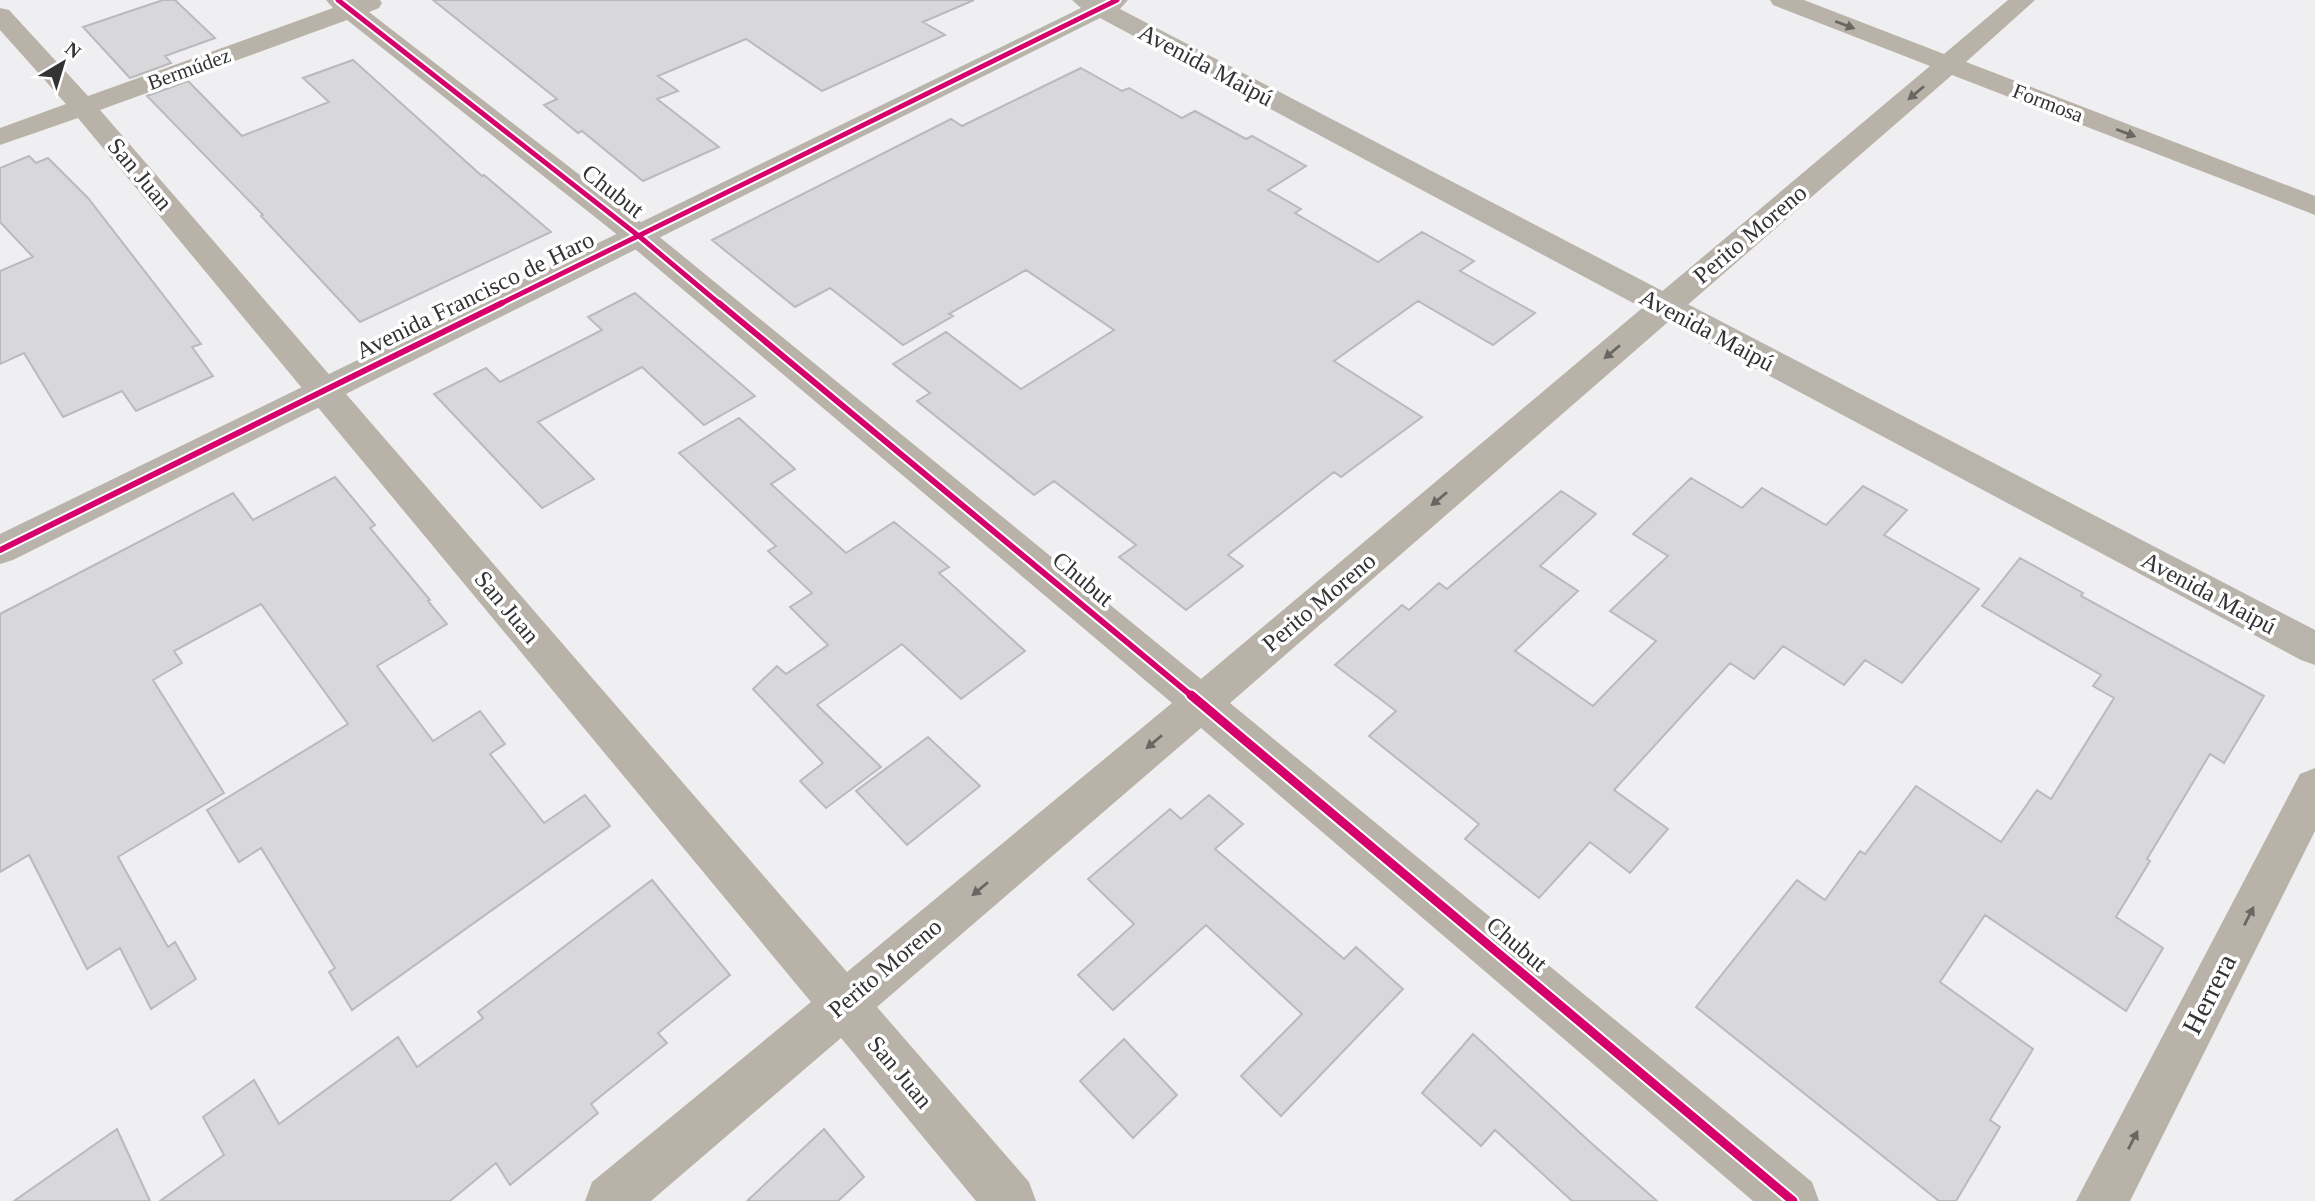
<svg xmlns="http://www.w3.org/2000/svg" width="2315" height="1201" font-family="'Times New Roman',serif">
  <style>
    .building { fill: #d8d7d9; stroke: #bab9bb; stroke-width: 2 }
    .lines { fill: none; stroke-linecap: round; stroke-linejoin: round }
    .minor { fill: #b9b2a8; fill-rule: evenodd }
    .major { fill: #b9b4ab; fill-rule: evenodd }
    .cycleway-far2-casing { stroke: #fff; stroke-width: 9 }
    .cycleway-far1-casing { stroke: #fff; stroke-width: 10 }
    .cycleway-casing { stroke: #fff; stroke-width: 13 }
    .cycleway-far2 { stroke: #d6006c; stroke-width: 5 }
    .cycleway-far1 { stroke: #d6006c; stroke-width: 6 }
    .cycleway { stroke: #d6006c; stroke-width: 9 }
    .oneway { fill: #696663 }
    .labels { text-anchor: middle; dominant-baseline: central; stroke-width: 7; stroke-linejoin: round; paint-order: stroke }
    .far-street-label { font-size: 21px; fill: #333335; stroke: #fff }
    .street-label { font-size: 24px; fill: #333335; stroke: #fff }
    .near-street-label { font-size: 28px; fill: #333335; stroke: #fff }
  </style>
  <rect width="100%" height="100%" fill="#efeff1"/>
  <path class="building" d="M 163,0 L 175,0 L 215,38 L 165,56 L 171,63 L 130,78 L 83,27 Z
    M 433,0 L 974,0 L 923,22 L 945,35 L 822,91 L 746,39 L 658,76 L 678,91 L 657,99 L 719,147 L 643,181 L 582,131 L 578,133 L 544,105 L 557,99 Z
    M 353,60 L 482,176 L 484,175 L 551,232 L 360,322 L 261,216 L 263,215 L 147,96 L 188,81 L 242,136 L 329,102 L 303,78 Z
    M 1081,68 L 1122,91 L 1129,88 L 1182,118 L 1195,111 L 1246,139 L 1252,136 L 1306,166 L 1268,190 L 1301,209 L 1295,213 L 1378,262 L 1422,232 L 1474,261 L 1460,271 L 1535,313 L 1493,345 L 1418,301 L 1334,361 L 1422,417 L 1341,477 L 1334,472 L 1228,555 L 1243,566 L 1186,610 L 1119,557 L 1136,545 L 1054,481 L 1034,495 L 917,401 L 930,393 L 893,364 L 946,332 L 1021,389 L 1114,330 L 1026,270 L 949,314 L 953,316 L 903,345 L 830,288 L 795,307 L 712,240 L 951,119 L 962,126 Z
    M 29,156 L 36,163 L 48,158 L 88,198 L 201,344 L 192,347 L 213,376 L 136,411 L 122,391 L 63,417 L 24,353 L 0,364 L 0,271 L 33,257 L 0,222 L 0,168 Z
    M 635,293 L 755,396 L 704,425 L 642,367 L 538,422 L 594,479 L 542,508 L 434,394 L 486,368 L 500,382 L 602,330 L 588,317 Z
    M 739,418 L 795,469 L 771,484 L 846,553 L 894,522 L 949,567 L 939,573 L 1025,651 L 961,699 L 902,644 L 817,705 L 881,767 L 826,808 L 800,781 L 823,763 L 753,689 L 777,666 L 786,674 L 828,645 L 790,607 L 812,593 L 768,551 L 776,546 L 679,453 Z
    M 335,477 L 375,525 L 370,528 L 430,600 L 428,601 L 447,624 L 377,666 L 433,741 L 480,711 L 505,744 L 490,754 L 544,823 L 585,795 L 610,826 L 352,1010 L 329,972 L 335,968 L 261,848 L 239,862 L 207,810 L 348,724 L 261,604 L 174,651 L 182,663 L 153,680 L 224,793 L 118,857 L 168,947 L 175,942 L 196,979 L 151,1009 L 120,948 L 87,969 L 29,855 L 0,872 L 0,614 L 233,493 L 253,520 Z
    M 1691,478 L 1742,508 L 1762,488 L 1826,525 L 1863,486 L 1907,510 L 1884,535 L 1979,589 L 1902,683 L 1865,660 L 1844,685 L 1783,646 L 1754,679 L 1730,663 L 1614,790 L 1668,829 L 1630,873 L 1590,842 L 1539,898 L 1465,839 L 1479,824 L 1369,736 L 1396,711 L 1335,665 L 1402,605 L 1409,610 L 1439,583 L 1447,589 L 1561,491 L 1596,514 L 1540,566 L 1578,591 L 1515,651 L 1593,706 L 1656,641 L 1610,611 L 1668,556 L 1633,534 Z
    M 2020,558 L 2083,593 L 2081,596 L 2264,696 L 2224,763 L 2210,754 L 2147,859 L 2150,861 L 2116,917 L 2163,948 L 2126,1011 L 1985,915 L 1940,982 L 2033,1049 L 1990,1120 L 2000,1127 L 1956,1201 L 1939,1201 L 1696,1007 L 1797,880 L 1825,900 L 1860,851 L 1865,854 L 1916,786 L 2001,842 L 2037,790 L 2051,799 L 2114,698 L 2093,686 L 2101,675 L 1982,606 Z
    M 928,737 L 980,786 L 907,845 L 856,791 Z
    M 1209,795 L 1243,824 L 1215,849 L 1344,959 L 1356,947 L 1403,989 L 1281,1116 L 1241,1076 L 1302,1014 L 1206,925 L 1113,1010 L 1078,975 L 1134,924 L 1088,879 L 1170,809 L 1181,819 Z
    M 652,880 L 730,975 L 658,1033 L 667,1043 L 591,1104 L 598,1113 L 510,1185 L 496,1163 L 450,1201 L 160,1201 L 224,1155 L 203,1117 L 254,1080 L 279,1124 L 398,1037 L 417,1067 L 483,1018 L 478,1012 Z
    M 1473,1034 L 1590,1142 L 1657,1201 L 1572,1201 L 1495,1130 L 1481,1146 L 1422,1093 Z
    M 1124,1039 L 1177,1095 L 1133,1138 L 1080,1081 Z
    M 117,1129 L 150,1201 L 14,1201 Z
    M 824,1129 L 864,1177 L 838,1201 L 747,1201 Z"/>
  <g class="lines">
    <path class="minor" d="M 326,0 L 380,0 L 382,3 L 379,8 L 369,12 L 651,230 L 1201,679 L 1930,66 L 1773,5 L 1770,0 L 1804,0 L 1944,54 L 2008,0 L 2035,0 L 1966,62 L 2315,196 L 2315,215 L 1952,75 L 1230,703 L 1812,1182 L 1819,1201 L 1753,1201 L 1201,728 L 877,1007 L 1029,1182 L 1036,1201 L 976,1201 L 841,1038 L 651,1201 L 585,1201 L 592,1182 L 811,1002 L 78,118 L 0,145 L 0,128 L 66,104 L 0,30 L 0,8 L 9,10 L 88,96 L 333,8 ZM 347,20 L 629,244 L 1172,703 L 847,972 L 100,110 Z
      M 2315,768 L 2315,831 L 2130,1201 L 2076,1201 L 2300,774 Z"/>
    <path class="major" d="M 1072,0 L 1128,0 L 1120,9 L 2315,630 L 2315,665 L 2301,660 L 1100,18 L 13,560 L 0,564 L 0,534 L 1081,8 Z"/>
    <g class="cycleway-far2-casing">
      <path id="cycleway-far2" d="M 338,0 L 640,237 L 721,305
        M 498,305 L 1117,0"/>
    </g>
    <g class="cycleway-far1-casing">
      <path id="cycleway-far1" d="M 719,303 L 1193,697
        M 0,550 L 502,303"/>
    </g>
    <g class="cycleway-casing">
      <path id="cycleway" d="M 1191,695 L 1793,1201"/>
    </g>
    <use href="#cycleway-far2" class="cycleway-far2"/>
    <use href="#cycleway-far1" class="cycleway-far1"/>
    <use href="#cycleway" class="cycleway"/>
  </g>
  <defs><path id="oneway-solid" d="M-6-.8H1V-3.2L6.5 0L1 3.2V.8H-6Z" transform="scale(1.75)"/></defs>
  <g class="oneway">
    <use href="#oneway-solid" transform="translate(1845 25) rotate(21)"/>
    <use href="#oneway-solid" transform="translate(1916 93) rotate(140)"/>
    <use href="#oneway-solid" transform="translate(2126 133) rotate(21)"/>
    <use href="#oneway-solid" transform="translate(1612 352) rotate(140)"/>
    <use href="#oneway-solid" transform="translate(1439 499) rotate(140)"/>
    <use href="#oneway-solid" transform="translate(1154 742) rotate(140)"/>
    <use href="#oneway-solid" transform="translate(980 889) rotate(140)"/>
    <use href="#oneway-solid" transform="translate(2249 916) rotate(-63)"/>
    <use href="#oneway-solid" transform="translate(2133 1140) rotate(-63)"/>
  </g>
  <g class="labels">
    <g class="far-street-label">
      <text transform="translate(189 69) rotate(-20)">Bermúdez</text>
      <text transform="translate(2048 103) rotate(21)">Formosa</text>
    </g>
    <g class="street-label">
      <text transform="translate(1206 65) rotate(28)">Avenida Maipú</text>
      <text transform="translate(140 174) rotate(50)">San Juan</text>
      <text transform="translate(613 191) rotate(38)">Chubut</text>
      <text transform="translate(1750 234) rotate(-40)">Perito Moreno</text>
      <text transform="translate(475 295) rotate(-26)">Avenida Francisco de Haro</text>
      <text transform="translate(1707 330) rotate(28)">Avenida Maipú</text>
      <text transform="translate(1083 579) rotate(40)">Chubut</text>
      <text transform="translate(2209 593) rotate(28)">Avenida Maipú</text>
      <text transform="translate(1319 602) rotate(-40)">Perito Moreno</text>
      <text transform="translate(507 607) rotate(50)">San Juan</text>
      <text transform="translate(1517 944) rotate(40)">Chubut</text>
      <text transform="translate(885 968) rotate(-40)">Perito Moreno</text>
      <text transform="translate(900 1072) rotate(50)">San Juan</text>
    </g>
    <g class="near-street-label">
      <text transform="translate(2209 994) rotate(-63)">Herrera</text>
    </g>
  </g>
  <g transform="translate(63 63) rotate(38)" stroke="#ffffff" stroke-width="5" paint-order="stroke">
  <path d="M0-5L12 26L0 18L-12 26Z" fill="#333335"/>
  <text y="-10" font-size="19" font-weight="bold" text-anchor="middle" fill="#333335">N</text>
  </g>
</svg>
